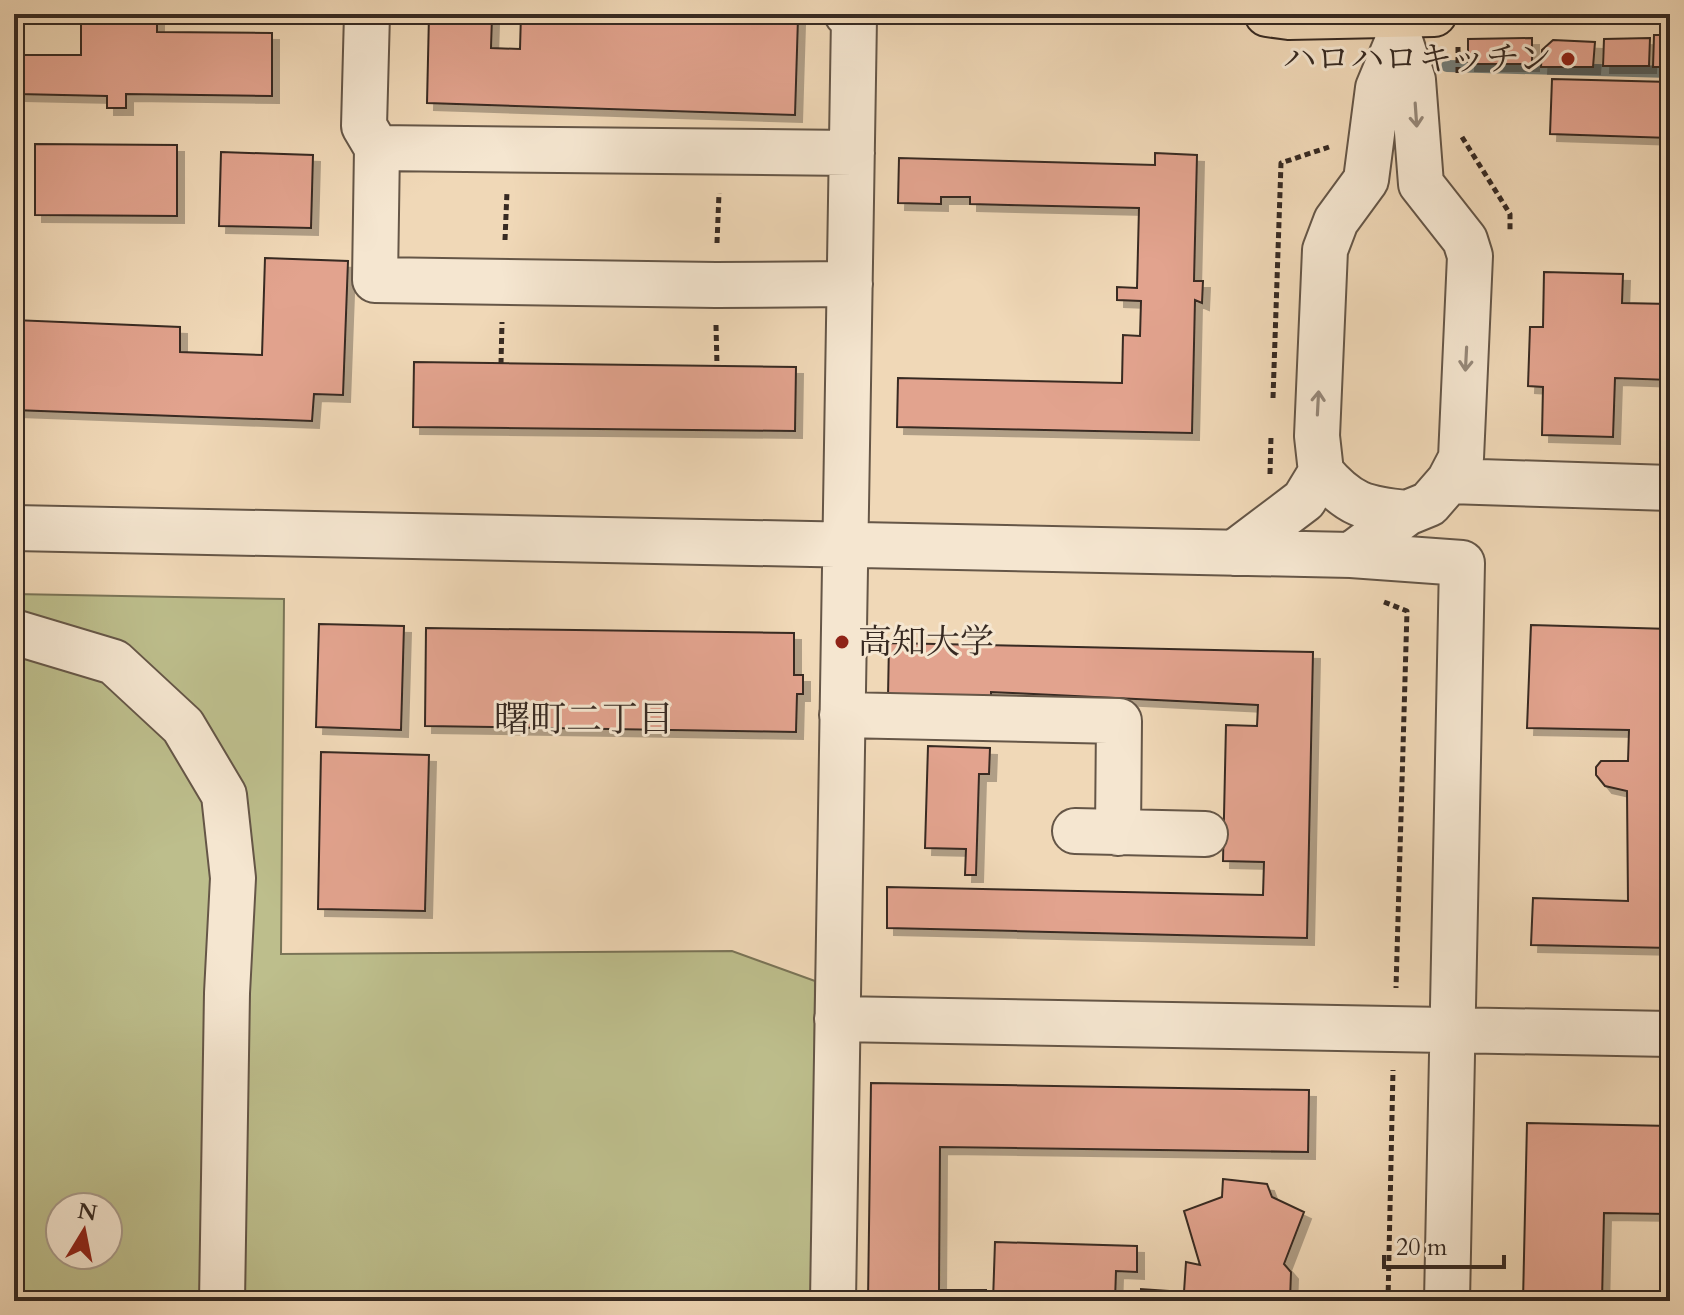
<svg xmlns="http://www.w3.org/2000/svg" width="1684" height="1315" font-family="Cardo,'Noto Serif JP',serif">
  <style>
    .green { fill: #bdbe8c; stroke: #7a7457; stroke-width: 2; fill-rule: evenodd }
    .lines { fill: none; stroke-linecap: round; stroke-linejoin: round }
    .stream { stroke: #747f7b; stroke-width: 12 }
    .building { fill: #e2a38e; stroke: #372a22; stroke-width: 2; filter: url(#shadow) }
    .minor-casing { stroke: #655647; stroke-width: 48 }
    .major-casing { stroke: #372a22; stroke-width: 48 }
    .path { stroke: #372a22; stroke-width: 5; stroke-dasharray: 6 4; stroke-linecap: butt }
    .minor { stroke: #f5e6d0; stroke-width: 44 }
    .major { stroke: #f0d8b7; stroke-width: 44 }
    .oneway { stroke: #968879 }
    .poi-dot { fill: #8f2418; stroke: #f5e6d0; stroke-width: 3 }
    .labels { text-anchor: middle; dominant-baseline: central; stroke-width: 6; stroke-linejoin: round; paint-order: stroke }
    .poi-label { font-size: 34px; fill: #372a22; stroke: #f5e6d0; text-anchor: end }
    .neighbourhood-label { font-size: 36px; fill: #372a22; stroke: #f5e6d0 }
  </style>
  <defs>
    <filter id="shadow"><feDropShadow dx="7" dy="7" stdDeviation="0" flood-color="#0004"/></filter>
  </defs>
  <rect width="100%" height="100%" fill="#f0d8b7"/>
  <filter id="stains"><feTurbulence type="fractalNoise" baseFrequency=".0025" numOctaves="4"/><feColorMatrix values="0 0 0 0 .2 0 0 0 0 .09 0 0 0 0 .02 0 0 0 .5 -.17"/></filter>
  <radialGradient id="worn" r=".72"><stop offset=".6" stop-color="#630" stop-opacity="0"/><stop offset="1" stop-color="#630" stop-opacity=".3"/></radialGradient>
  <path class="green" d="M 14,594 L 284,599 L 281,954 L 732,951 L 815,981 L 813,1301 L 14,1301 ZM 60,1207 L 108,1207 L 108,1255 L 60,1255 Z"/>
  <g class="lines">
    <path class="stream" d="M 1447,66 L 1670,72"/>
  </g>
  <path class="building" d="M 81,14 L 157,14 L 157,32 L 272,33 L 272,96 L 126,94 L 126,108 L 107,108 L 107,96 L 18,94 L 19,55 L 81,55 Z
    M 521,14 L 677,14 L 798,18 L 795,115 L 427,103 L 429,15 L 492,17 L 491,48 L 520,49 Z
    M 1654,35 L 1670,35 L 1670,67 L 1653,67 Z
    M 1532,38 L 1532,64 L 1468,64 L 1468,39 Z
    M 1650,38 L 1649,66 L 1603,66 L 1604,39 Z
    M 1553,40 L 1595,42 L 1593,67 L 1541,67 L 1542,50 Z
    M 1552,79 L 1670,82 L 1670,138 L 1550,134 Z
    M 35,144 L 177,145 L 177,216 L 35,215 Z
    M 221,152 L 313,155 L 311,228 L 219,226 Z
    M 1155,153 L 1197,155 L 1194,281 L 1203,281 L 1202,303 L 1195,300 L 1192,433 L 897,427 L 898,378 L 1122,383 L 1123,335 L 1140,336 L 1141,301 L 1117,300 L 1117,287 L 1137,288 L 1139,208 L 970,204 L 970,197 L 941,197 L 941,204 L 898,203 L 899,158 L 1155,165 Z
    M 265,258 L 348,261 L 343,395 L 314,394 L 312,421 L 14,410 L 14,320 L 180,327 L 180,352 L 262,355 Z
    M 1544,272 L 1623,274 L 1622,303 L 1670,304 L 1670,380 L 1615,378 L 1613,437 L 1542,435 L 1543,387 L 1528,386 L 1530,327 L 1543,327 Z
    M 414,362 L 796,367 L 795,431 L 413,427 Z
    M 319,624 L 404,626 L 401,730 L 316,727 Z
    M 1531,625 L 1670,629 L 1670,948 L 1531,945 L 1533,898 L 1628,901 L 1627,791 L 1605,786 L 1596,775 L 1596,767 L 1601,761 L 1628,761 L 1629,730 L 1527,728 Z
    M 426,628 L 794,633 L 794,675 L 803,675 L 803,694 L 797,694 L 796,732 L 425,726 Z
    M 889,643 L 1313,652 L 1307,938 L 887,928 L 887,887 L 1263,895 L 1264,862 L 1223,861 L 1226,725 L 1257,726 L 1258,705 L 991,692 L 991,701 L 888,697 Z
    M 928,746 L 990,748 L 989,774 L 979,774 L 976,875 L 965,875 L 966,849 L 925,848 Z
    M 321,752 L 429,755 L 425,911 L 318,909 Z
    M 871,1083 L 1309,1090 L 1308,1152 L 940,1147 L 939,1290 L 986,1290 L 986,1301 L 868,1301 Z
    M 1527,1123 L 1670,1126 L 1670,1214 L 1604,1213 L 1602,1301 L 1523,1301 Z
    M 1223,1179 L 1267,1184 L 1272,1197 L 1304,1212 L 1284,1264 L 1291,1272 L 1290,1301 L 1141,1301 L 1141,1289 L 1184,1292 L 1186,1262 L 1200,1265 L 1184,1211 L 1222,1197 Z
    M 995,1242 L 1137,1246 L 1137,1272 L 1116,1271 L 1115,1301 L 993,1301 Z"/>
  <g class="lines">
    <g class="minor-casing">
      <path id="minor" d="M 367,14 L 364,126 L 377,148
        M 850,284 L 716,285 L 375,280 L 377,148 L 852,153
        M 1321,472 C 1349,505 1365,509 1407,513
        M 1449,481 L 1670,488
        M 14,528 L 1351,555 L 1462,563 L 1447,1301
        M 1234,553 L 1304,500 L 1321,472 L 1317,436 L 1325,250 L 1336,221 L 1366,180 L 1378,88 L 1398,40
        M 1351,555 L 1407,513 L 1429,504 L 1449,481 L 1461,458 L 1470,256 L 1465,240 L 1421,184 L 1413,80 L 1392,16
        M 14,632 L 114,662 L 183,726 L 224,795 L 233,878 L 227,993 L 222,1301
        M 842,715 L 1119,721 L 1118,833
        M 1075,831 L 1205,834
        M 837,1019 L 1670,1034
        M 833,1301 L 854,18 L 847,14"/>
    </g>
    <g class="major-casing">
      <path id="major" d="M 1267,14 L 1289,17 L 1434,14"/>
    </g>
    <path class="path" d="M 1458,73 L 1458,47
      M 1462,137 L 1510,214 L 1510,233
      M 505,240 L 507,191
      M 717,243 L 719,193
      M 716,325 L 717,366
      M 501,364 L 502,322
      M 1273,398 L 1281,163 L 1329,147
      M 1270,474 L 1271,436
      M 1384,602 L 1407,611 L 1396,988
      M 1388,1301 L 1393,1070"/>
    <use href="#minor" class="minor"/>
    <use href="#major" class="major"/>
  </g>
  <defs><path id="oneway-shaft" d="M-6 0H5M1.5-3L5.5 0L1.5 3" fill="none" stroke-width="1.6" stroke-linecap="round" stroke-linejoin="round" transform="scale(2)"/></defs>
  <g class="oneway">
    <use href="#oneway-shaft" transform="translate(1416 115) rotate(86)"/>
    <use href="#oneway-shaft" transform="translate(1466 359) rotate(93)"/>
    <use href="#oneway-shaft" transform="translate(1318 403) rotate(-87)"/>
  </g>
  <g class="poi-dot">
    <circle cx="1568" cy="59" r="8"/>
    <circle cx="842" cy="642" r="8"/>
  </g>
  <g class="labels">
    <g class="poi-label">
      <text x="1552" y="59">ハロハロキッチン</text>
      <text x="858" y="642" text-anchor="start">高知大学</text>
    </g>
    <g class="neighbourhood-label">
      <text x="584" y="719">曙町二丁目</text>
    </g>
  </g>
  <rect width="1684" height="1315" fill="none" stroke="#f0d8b7" stroke-width="48"/>
  <rect x="16" y="16" width="1652" height="1283" fill="none" stroke="#372a22" stroke-width="4"/>
  <rect x="24" y="24" width="1636" height="1267" fill="none" stroke="#372a22" stroke-width="2"/>
  <g transform="translate(84 1231) rotate(10)"><circle r="38" fill="#f5e6d0" stroke="#a99b8a" stroke-width="2"/>
  <path d="M0-6L14 30L0 20L-14 30Z" fill="#8f2418"/>
  <text y="-12" font-size="22" font-weight="bold" text-anchor="middle" fill="#372a22">N</text>
  </g>
  <path d="M1384 1255v12h120v-12" fill="none" stroke="#372a22" stroke-width="4"/>
  <text x="1396" y="1255" font-size="24" fill="#372a22" stroke="#f5e6d0" stroke-width="6" paint-order="stroke">20 m</text>
  <rect width="100%" height="100%" filter="url(#stains)"/>
  <rect width="100%" height="100%" fill="url(#worn)"/>
</svg>
